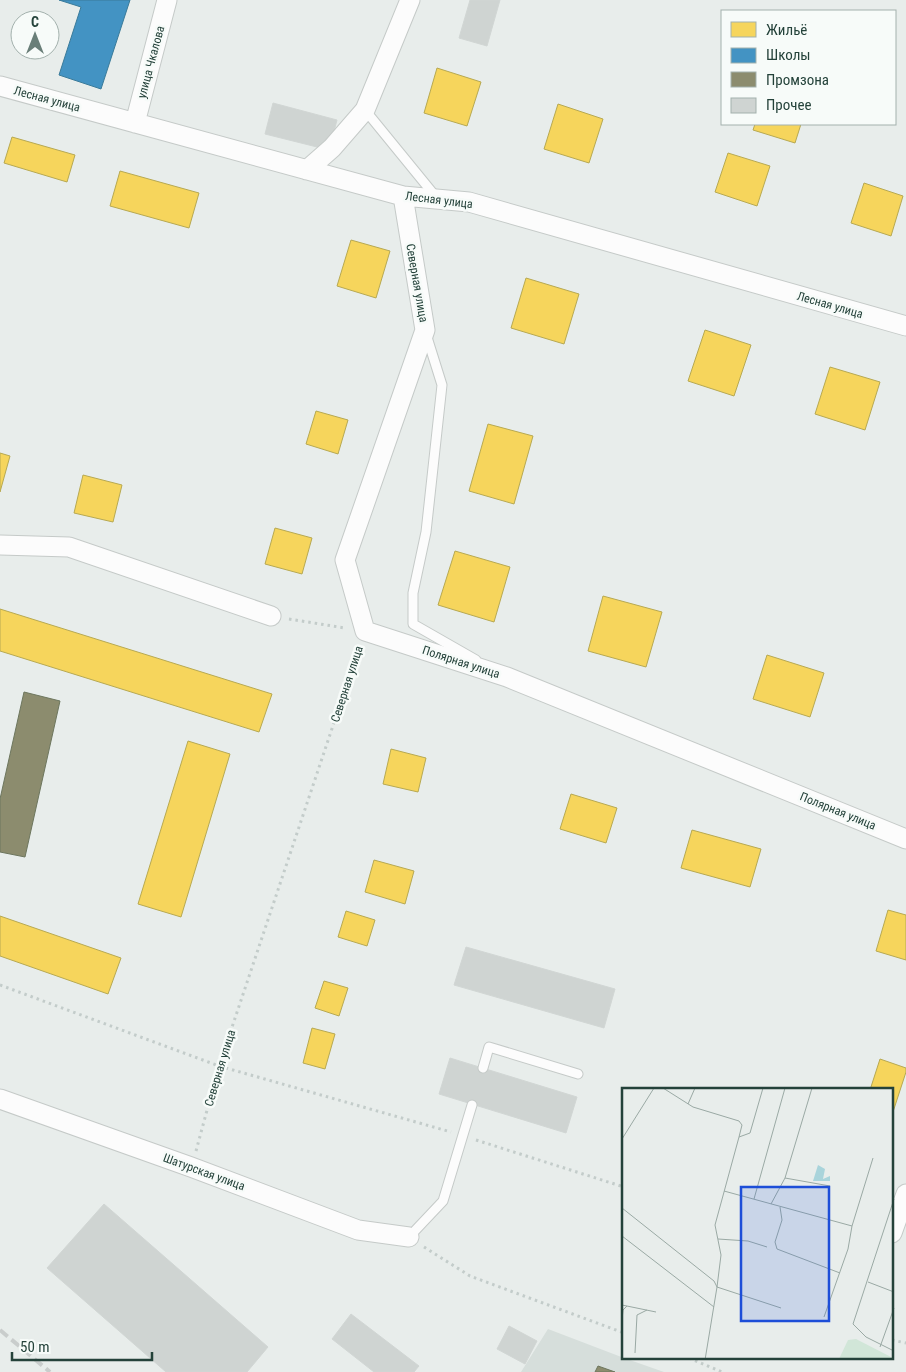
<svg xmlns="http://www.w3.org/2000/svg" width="906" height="1372" font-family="'Roboto Condensed',sans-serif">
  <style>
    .built { fill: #d6dedb }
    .homes { fill: #f6d55c; stroke: #b7a952 }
    .schools { fill: #4393c3; stroke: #3a7b9a }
    .industry { fill: #8c8c6e; stroke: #6d765e }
    .building { fill: #cfd4d2; stroke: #d1d6d4 }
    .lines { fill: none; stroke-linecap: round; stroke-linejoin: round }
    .lane-casing { stroke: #c5cac8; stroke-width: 11 }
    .street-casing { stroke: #c5cac8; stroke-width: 21 }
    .path { stroke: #c3ccca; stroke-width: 3; stroke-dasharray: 2.5 4; stroke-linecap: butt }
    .lane { stroke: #fcfcfc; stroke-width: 9 }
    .street { stroke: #fcfcfc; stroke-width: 19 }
    .rail { stroke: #c9cdcc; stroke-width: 4; stroke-dasharray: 10 5; stroke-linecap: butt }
    .labels { text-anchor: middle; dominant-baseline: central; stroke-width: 5; stroke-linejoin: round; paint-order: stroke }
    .street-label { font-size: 12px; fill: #24423a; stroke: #f7fbf9 }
    .inset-road { fill: none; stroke: #9aa9a4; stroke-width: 1 }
    .view { fill: #1d4ed8; fill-opacity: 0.15; stroke: #1d4ed8; stroke-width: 2.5 }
    .inset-edge { fill: none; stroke: #24423a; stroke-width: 2.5 }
  </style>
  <rect width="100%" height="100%" fill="#e8edeb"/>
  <path class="built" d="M 548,1329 L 624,1358 L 664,1372 L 521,1372 Z"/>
  <path class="homes" d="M 437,68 L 481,82 L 467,126 L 424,113 Z
    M 558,104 L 603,119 L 589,163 L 544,149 Z
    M 755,124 L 801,124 L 795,143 L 753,130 Z
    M 12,137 L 75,155 L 67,182 L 4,163 Z
    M 728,153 L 770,166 L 757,206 L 715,192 Z
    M 120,171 L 199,193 L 189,228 L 110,206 Z
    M 864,183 L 903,196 L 891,236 L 851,223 Z
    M 351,240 L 390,251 L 376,298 L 337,286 Z
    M 526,278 L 579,294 L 564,344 L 511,328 Z
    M 705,330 L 751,345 L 734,396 L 688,381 Z
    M 830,367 L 880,382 L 865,430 L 815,414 Z
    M 316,411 L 348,420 L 338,454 L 306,444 Z
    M 488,424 L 533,436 L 514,504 L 469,491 Z
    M 0,453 L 10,456 L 0,492 Z
    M 83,475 L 122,485 L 113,522 L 74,513 Z
    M 275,528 L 312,538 L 302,574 L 265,564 Z
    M 455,551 L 510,567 L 494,622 L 438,605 Z
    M 603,596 L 662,612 L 646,667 L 588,651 Z
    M 0,609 L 272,694 L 259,732 L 0,651 Z
    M 767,655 L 824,673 L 810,717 L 753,699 Z
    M 188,741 L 230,754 L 181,917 L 138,904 Z
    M 391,749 L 426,758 L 418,792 L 383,784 Z
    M 571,794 L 617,808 L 606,843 L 560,829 Z
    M 692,830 L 761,849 L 750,887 L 681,868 Z
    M 374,860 L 414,871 L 405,904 L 365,892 Z
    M 888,910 L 906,915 L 906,960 L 876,951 Z
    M 346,911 L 375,920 L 367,946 L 338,937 Z
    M 0,916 L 121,958 L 108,994 L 0,956 Z
    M 324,981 L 348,988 L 339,1016 L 315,1008 Z
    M 312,1028 L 335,1034 L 325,1069 L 303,1063 Z
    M 880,1059 L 906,1068 L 906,1072 L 892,1115 L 892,1090 L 870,1090 Z"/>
  <path class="schools" d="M 59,0 L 130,0 L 101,89 L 59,75 L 81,7 Z"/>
  <path class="industry" d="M 24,692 L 60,701 L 25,857 L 0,852 L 0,799 Z
    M 598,1366 L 615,1372 L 595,1372 Z"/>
  <path class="building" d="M 470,0 L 500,0 L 487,46 L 459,38 Z
    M 273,103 L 337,120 L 329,150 L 265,134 Z
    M 466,947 L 615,989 L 604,1028 L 454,985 Z
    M 450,1058 L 577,1097 L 566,1133 L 439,1094 Z
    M 104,1204 L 268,1347 L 247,1372 L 166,1372 L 47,1268 Z
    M 351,1314 L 419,1366 L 414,1372 L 374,1372 L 332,1339 Z
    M 509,1326 L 537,1341 L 525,1364 L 497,1349 Z"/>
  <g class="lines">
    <g class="lane-casing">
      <path id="lane" d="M 365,110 L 436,197
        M 426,334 L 442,385 L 426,532 L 413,593 L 413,624 L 476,660
        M 483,1068 L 489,1047 L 578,1074
        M 409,1237 L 443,1201 L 472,1105"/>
    </g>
    <g class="street-casing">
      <path id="street" d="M 0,86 L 403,196 L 469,202 L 906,326
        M 135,123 L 167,0
        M 307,170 L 332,148 L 365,110 L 410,0
        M 403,196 L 425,330 L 345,560 L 365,631 L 507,677 L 906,839
        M 0,545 L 69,547 L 271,616
        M 0,1099 L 191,1167 L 358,1230 L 409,1237
        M 892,1233 L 906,1194"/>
    </g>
    <path class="path" d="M 289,619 L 345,628
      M 0,985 L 219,1066 L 451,1132
      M 476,1140 L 624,1187
      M 196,1151 L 219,1066 L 359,648
      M 424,1247 L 470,1276 L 624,1333
      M 892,1340 L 906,1343
      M 689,1358 L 722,1372"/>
    <use href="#lane" class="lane"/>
    <use href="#street" class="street"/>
    <path class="rail" d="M 0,1330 L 50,1372"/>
  </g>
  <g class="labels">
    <g class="street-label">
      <text transform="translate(151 62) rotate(-75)">улица Чкалова</text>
      <text transform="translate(47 99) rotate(15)">Лесная улица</text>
      <text transform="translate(439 200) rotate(7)">Лесная улица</text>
      <text transform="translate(417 283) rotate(80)">Северная улица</text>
      <text transform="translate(830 305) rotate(16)">Лесная улица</text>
      <text transform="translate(461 662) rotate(18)">Полярная улица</text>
      <text transform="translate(347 684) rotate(-72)">Северная улица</text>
      <text transform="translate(838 811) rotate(22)">Полярная улица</text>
      <text transform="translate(220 1068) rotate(-73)">Северная улица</text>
      <text transform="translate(204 1172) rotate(20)">Шатурская улица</text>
    </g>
  </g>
  <g transform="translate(622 1088)">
    <rect width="271" height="271" fill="#e8edeb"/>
    <path d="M 234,251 L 271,270 L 271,271 L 217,271 L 226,252 Z" fill="#d1e6d8"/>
    <path d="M 196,77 L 203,81 L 201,91 L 208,88 L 208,93 L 191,93 Z" fill="#a9d4db"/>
    <path class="inset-road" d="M 41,0 L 71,19 L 117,33 L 120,37 L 117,49M 141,0 L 128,45 L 117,49 L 93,137 L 99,167 L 95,199 L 159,220M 66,16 L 73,0M 0,51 L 32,0M 163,90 L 208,98M 102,103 L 230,138M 132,111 L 163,0M 272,111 L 231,236 L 244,249 L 272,263M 149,116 L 163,90 L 190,0M 158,119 L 160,132 L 153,154 L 155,161 L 218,185M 0,120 L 92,193 L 95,199 L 83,272M 0,148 L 92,219M 96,151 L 126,153 L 145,159M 246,194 L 272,204M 0,217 L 34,224M 202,229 L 226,161 L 230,138 L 251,70M 0,232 L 1,222 L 5,218M 258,259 L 272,220M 13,265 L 15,227 L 25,222"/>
    <path class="view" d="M 119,99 L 207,99 L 207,233 L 119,233 Z"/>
    <rect width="271" height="271" class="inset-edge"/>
  </g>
  <rect x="721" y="10" width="175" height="115" fill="#f7fbf9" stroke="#a3b1ad"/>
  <rect x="731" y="22" width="25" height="15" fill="#f6d55c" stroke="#a3b1ad"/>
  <text x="766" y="35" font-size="15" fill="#24423a">Жильё</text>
  <rect x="731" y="48" width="25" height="15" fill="#4393c3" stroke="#a3b1ad"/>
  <text x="766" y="60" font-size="15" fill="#24423a">Школы</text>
  <rect x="731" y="72" width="25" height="15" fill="#8c8c6e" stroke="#a3b1ad"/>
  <text x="766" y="85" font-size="15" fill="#24423a">Промзона</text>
  <rect x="731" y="98" width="25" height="15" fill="#cfd4d2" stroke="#a3b1ad"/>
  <text x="766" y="110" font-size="15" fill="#24423a">Прочее</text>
  <g transform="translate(35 35)"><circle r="24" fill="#f7fbf9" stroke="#a3b1ad"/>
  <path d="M0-4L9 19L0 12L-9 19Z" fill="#697e78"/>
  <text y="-8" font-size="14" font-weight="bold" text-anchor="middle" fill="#24423a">С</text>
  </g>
  <path d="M12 1352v8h140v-8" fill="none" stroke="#24423a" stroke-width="2.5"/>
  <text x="20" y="1352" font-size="15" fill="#24423a" stroke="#f7fbf9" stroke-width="4" paint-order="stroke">50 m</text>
</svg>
